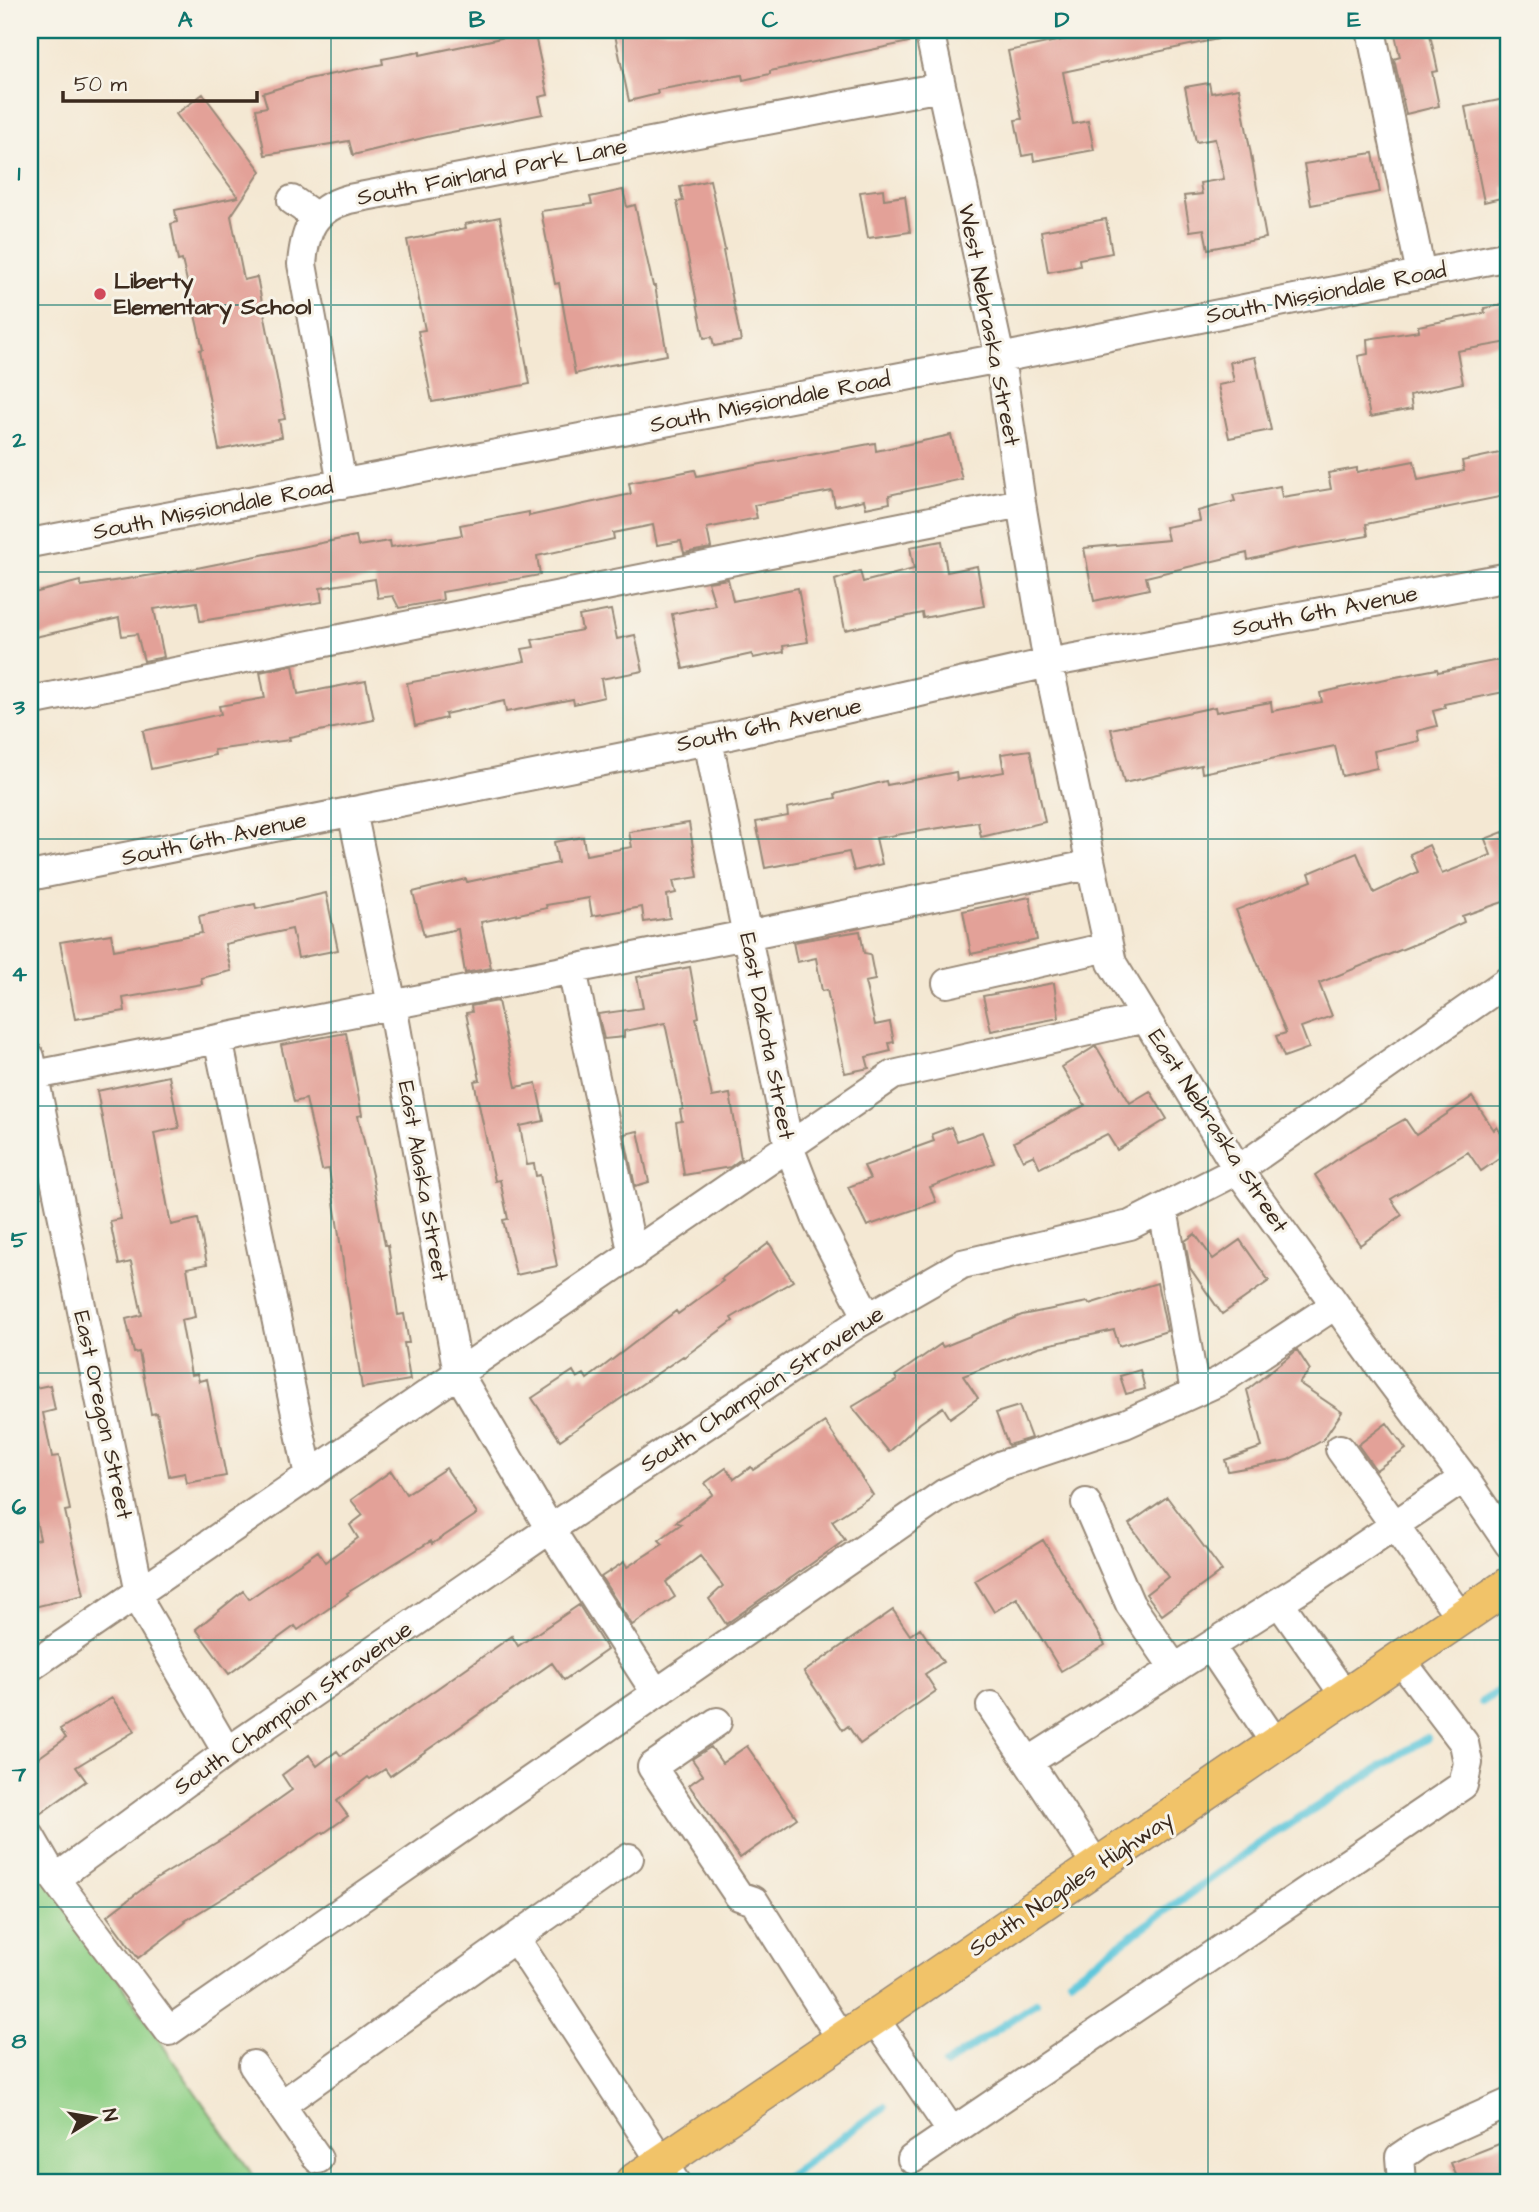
<svg xmlns="http://www.w3.org/2000/svg" width="1539" height="2212" font-family="'Architects Daughter',sans-serif">
  <style>
    .green { fill: #92d289; stroke: #667e54; stroke-width: 2 }
    .lines { fill: none; stroke-linecap: round; stroke-linejoin: round }
    .stream { stroke: #5fc7db; stroke-width: 8 }
    .building { fill: #e3a198 }
    .minor-casing { stroke: #988978; stroke-width: 32 }
    .major-casing { stroke: #988978; stroke-width: 38 }
    .minor { stroke: #fff; stroke-width: 28 }
    .major { stroke: #f1c369; stroke-width: 35 }
    .grid { fill: none; stroke: #0f766e; stroke-width: 2; stroke-opacity: 0.55 }
    .poi-dot { fill: #d1495b; stroke: #f7f3e8; stroke-width: 2.5 }
    .labels { text-anchor: middle; dominant-baseline: central; stroke-width: 6; stroke-linejoin: round; paint-order: stroke }
    .street-label { font-size: 23px; fill: #3b2a1e; stroke: #f7f3e8 }
    .poi-label { font-size: 23px; font-weight: bold; fill: #3b2a1e; stroke: #f7f3e8; text-anchor: start }
    .neatline { fill: none; stroke: #0f766e; stroke-width: 2.5 }
    .grid-label { font-size: 23px; text-anchor: middle; font-weight: bold; fill: #0f766e }
  </style>
  <rect width="100%" height="100%" fill="#f7f3e8"/>
  <filter id="ink" filterUnits="userSpaceOnUse"><feTurbulence type="fractalNoise" baseFrequency=".0143" numOctaves="2"/><feDisplacementMap in="SourceGraphic" scale="14" xChannelSelector="R" yChannelSelector="G"/><feConvolveMatrix kernelMatrix="1 2 1 2 8 2 1 2 1" color-interpolation-filters="sRGB"/></filter>
  <filter id="wash" filterUnits="userSpaceOnUse"><feTurbulence type="fractalNoise" baseFrequency=".00686" numOctaves="4" result="noise"/><feDisplacementMap in="SourceGraphic" scale="28" xChannelSelector="R" yChannelSelector="G"/><feGaussianBlur stdDeviation="1.57" result="paint"/><feColorMatrix in="noise" values="0 0 0 0 0 0 0 0 0 0 0 0 0 0 0 0 0 1.4 0 .05"/><feComposite in="paint" operator="in"/></filter>
  <g filter="url(#wash)">
    <rect width="100%" height="100%" fill="#f4e8d3"/>
    <path class="green" d="M 30,1847 L 174,2062 L 258,2182 L 30,2182 Z"/>
    <g class="lines">
      <path class="stream" d="M 1482,1702 L 1509,1685
        M 1071,1979 L 1270,1836 L 1427,1738
        M 945,2065 L 1036,2003
        M 780,2182 L 884,2107"/>
    </g>
    <g id="blocks">
      <path class="building" d="M 614,30 L 913,30 L 914,41 L 770,71 L 770,74 L 743,80 L 742,75 L 657,90 L 658,94 L 629,101 Z
        M 1110,30 L 1217,30 L 1218,39 L 1063,72 L 1073,124 L 1088,121 L 1094,150 L 1034,161 L 1033,154 L 1022,156 L 1015,120 L 1022,119 L 1008,51 Z
        M 1394,30 L 1429,30 L 1438,71 L 1432,72 L 1439,106 L 1406,114 L 1394,59 L 1400,57 Z
        M 534,31 L 548,95 L 539,97 L 543,114 L 431,136 L 353,155 L 349,141 L 265,155 L 256,109 L 267,107 L 263,93 L 308,79 L 383,64 L 382,59 L 420,52 L 420,55 Z
        M 1209,83 L 1211,93 L 1239,88 L 1266,238 L 1208,249 L 1204,229 L 1190,231 L 1184,196 L 1202,194 L 1200,183 L 1224,179 L 1215,139 L 1196,142 L 1185,87 Z
        M 203,94 L 261,171 L 231,216 L 244,280 L 257,277 L 285,419 L 279,420 L 282,437 L 219,450 L 200,350 L 203,349 L 182,260 L 178,261 L 171,224 L 177,222 L 175,210 L 238,197 L 176,114 Z
        M 1509,98 L 1509,185 L 1503,187 L 1505,197 L 1484,202 L 1465,107 Z
        M 1373,153 L 1380,192 L 1311,205 L 1304,164 Z
        M 710,180 L 725,250 L 723,251 L 741,341 L 714,346 L 712,337 L 704,338 L 677,202 L 683,201 L 680,187 Z
        M 883,189 L 884,199 L 905,196 L 910,232 L 868,238 L 860,192 Z
        M 623,190 L 627,207 L 635,205 L 653,286 L 655,286 L 667,355 L 605,366 L 575,374 L 559,283 L 555,284 L 541,211 L 592,204 L 590,197 Z
        M 500,217 L 530,384 L 432,402 L 418,331 L 425,330 L 407,240 L 466,228 L 465,224 Z
        M 1106,219 L 1112,253 L 1079,259 L 1080,266 L 1048,272 L 1041,231 Z
        M 1509,304 L 1509,342 L 1457,351 L 1463,383 L 1410,395 L 1412,409 L 1370,417 L 1358,356 L 1368,354 L 1367,339 L 1419,331 L 1418,326 L 1485,313 L 1484,308 Z
        M 1255,357 L 1271,430 L 1229,438 L 1218,385 L 1234,382 L 1230,362 Z
        M 951,435 L 962,479 L 889,495 L 890,503 L 866,508 L 864,500 L 835,506 L 832,491 L 754,505 L 757,518 L 707,528 L 711,548 L 684,553 L 681,541 L 657,545 L 653,525 L 613,533 L 614,539 L 537,556 L 540,575 L 442,592 L 443,600 L 399,608 L 393,596 L 378,598 L 375,579 L 320,588 L 322,602 L 200,621 L 197,602 L 154,609 L 164,657 L 144,661 L 137,634 L 122,636 L 119,618 L 35,637 L 30,612 L 30,594 L 80,581 L 81,586 L 192,569 L 356,536 L 358,546 L 390,541 L 391,547 L 462,535 L 460,525 L 529,512 L 529,516 L 631,494 L 629,483 L 695,470 L 697,476 L 875,443 L 876,451 Z
        M 1509,451 L 1509,495 L 1366,524 L 1368,536 L 1292,549 L 1248,560 L 1247,553 L 1146,577 L 1149,589 L 1094,601 L 1084,548 L 1168,540 L 1165,527 L 1200,521 L 1198,511 L 1235,501 L 1233,495 L 1280,486 L 1282,497 L 1331,489 L 1328,473 L 1357,468 L 1357,472 L 1414,461 L 1418,480 L 1464,471 L 1462,461 Z
        M 942,541 L 947,572 L 977,566 L 984,606 L 923,618 L 922,613 L 845,630 L 835,580 L 860,571 L 863,582 L 914,569 L 910,547 Z
        M 728,579 L 733,601 L 798,588 L 808,642 L 783,646 L 784,652 L 753,658 L 752,654 L 683,669 L 672,614 L 715,605 L 708,582 Z
        M 611,610 L 617,639 L 635,635 L 643,671 L 601,679 L 604,697 L 574,704 L 573,699 L 506,712 L 504,701 L 445,714 L 446,718 L 415,726 L 407,683 L 525,661 L 522,649 L 534,647 L 532,640 L 582,630 L 579,616 Z
        M 1509,658 L 1509,691 L 1444,704 L 1445,708 L 1433,711 L 1437,726 L 1417,731 L 1419,741 L 1374,751 L 1377,768 L 1342,776 L 1335,746 L 1202,773 L 1201,765 L 1124,783 L 1111,729 L 1215,707 L 1216,712 L 1271,702 L 1272,711 L 1322,702 L 1320,693 L 1350,686 L 1437,669 L 1438,672 Z
        M 293,665 L 298,694 L 366,681 L 374,720 L 289,737 L 290,740 L 214,750 L 215,755 L 151,769 L 143,731 L 221,714 L 219,706 L 265,698 L 260,672 Z
        M 1030,750 L 1045,822 L 981,837 L 978,822 L 876,838 L 882,864 L 854,871 L 849,852 L 765,868 L 756,822 L 788,816 L 787,808 L 836,798 L 835,794 L 886,781 L 887,785 L 956,772 L 957,780 L 1004,772 L 1001,754 Z
        M 689,823 L 698,877 L 673,881 L 676,893 L 667,895 L 670,918 L 644,922 L 642,907 L 592,916 L 589,898 L 546,905 L 547,908 L 481,922 L 491,968 L 465,973 L 458,929 L 424,936 L 413,892 L 466,879 L 467,882 L 558,863 L 554,842 L 583,837 L 586,855 L 632,847 L 629,832 Z
        M 1503,832 L 1509,846 L 1509,900 L 1462,916 L 1464,922 L 1425,940 L 1319,983 L 1332,1016 L 1301,1027 L 1309,1048 L 1284,1057 L 1276,1036 L 1286,1033 L 1236,910 L 1312,881 L 1309,873 L 1357,853 L 1374,893 L 1418,872 L 1410,854 L 1429,845 L 1442,874 L 1491,855 L 1485,839 Z
        M 326,893 L 338,950 L 298,958 L 292,929 L 225,944 L 231,971 L 201,978 L 202,984 L 123,998 L 125,1011 L 75,1019 L 60,942 L 111,934 L 114,950 L 202,933 L 199,916 L 255,904 L 256,909 Z
        M 1030,897 L 1037,940 L 971,954 L 963,911 Z
        M 860,931 L 864,953 L 870,954 L 875,980 L 865,982 L 875,1025 L 890,1022 L 894,1042 L 889,1043 L 891,1051 L 866,1057 L 869,1068 L 845,1073 L 827,990 L 822,991 L 816,958 L 797,962 L 793,942 Z
        M 690,967 L 699,1017 L 696,1018 L 712,1097 L 730,1094 L 741,1159 L 730,1167 L 684,1175 L 676,1122 L 682,1121 L 680,1110 L 683,1109 L 665,1023 L 624,1031 L 624,1037 L 604,1039 L 598,1014 L 643,1008 L 637,977 Z
        M 1054,983 L 1059,1018 L 991,1031 L 983,996 Z
        M 498,1001 L 516,1087 L 536,1083 L 544,1121 L 520,1126 L 527,1165 L 534,1164 L 536,1176 L 540,1175 L 557,1266 L 516,1275 L 503,1220 L 508,1219 L 500,1180 L 495,1181 L 474,1081 L 480,1080 L 466,1013 L 472,1012 L 471,1006 Z
        M 346,1033 L 362,1115 L 358,1116 L 372,1175 L 385,1245 L 388,1245 L 398,1315 L 404,1314 L 409,1343 L 404,1343 L 410,1380 L 362,1388 L 329,1169 L 322,1170 L 306,1099 L 294,1102 L 281,1045 Z
        M 1096,1046 L 1130,1103 L 1150,1091 L 1167,1119 L 1117,1150 L 1107,1134 L 1040,1168 L 1034,1155 L 1023,1160 L 1014,1142 L 1085,1105 L 1062,1067 Z
        M 169,1076 L 179,1128 L 154,1133 L 171,1225 L 198,1219 L 207,1264 L 187,1268 L 195,1317 L 181,1320 L 191,1375 L 197,1374 L 199,1381 L 207,1379 L 226,1476 L 187,1483 L 185,1473 L 169,1476 L 157,1413 L 151,1414 L 139,1352 L 134,1353 L 126,1319 L 142,1315 L 131,1262 L 119,1265 L 110,1221 L 121,1219 L 97,1091 Z
        M 1472,1097 L 1494,1130 L 1497,1127 L 1509,1146 L 1509,1152 L 1481,1171 L 1468,1152 L 1391,1199 L 1402,1215 L 1360,1245 L 1315,1175 L 1351,1150 L 1405,1119 L 1416,1135 Z
        M 951,1127 L 957,1141 L 982,1132 L 994,1163 L 930,1187 L 936,1202 L 867,1226 L 848,1187 L 870,1179 L 864,1166 L 934,1141 L 932,1134 Z
        M 638,1131 L 649,1182 L 635,1186 L 624,1134 Z
        M 1195,1234 L 1213,1259 L 1240,1240 L 1269,1281 L 1222,1314 L 1190,1268 L 1185,1241 Z
        M 769,1243 L 793,1281 L 731,1318 L 733,1321 L 684,1357 L 683,1356 L 560,1440 L 532,1398 L 573,1371 L 577,1378 L 584,1374 L 587,1379 L 676,1311 L 678,1314 L 723,1281 L 721,1279 Z
        M 1157,1283 L 1167,1331 L 1119,1346 L 1114,1330 L 1038,1347 L 963,1376 L 978,1398 L 950,1418 L 943,1407 L 920,1423 L 889,1452 L 852,1407 L 897,1380 L 895,1376 L 941,1344 L 943,1347 L 1022,1315 L 1088,1302 L 1089,1304 Z
        M 1297,1350 L 1310,1370 L 1299,1383 L 1342,1412 L 1323,1440 L 1288,1460 L 1228,1471 L 1225,1460 L 1262,1447 L 1247,1390 Z
        M 1140,1370 L 1145,1389 L 1126,1394 L 1120,1376 Z
        M 50,1385 L 55,1410 L 43,1413 L 52,1457 L 59,1456 L 70,1510 L 65,1511 L 84,1595 L 30,1608 L 30,1541 L 40,1539 L 30,1493 L 30,1389 Z
        M 1019,1406 L 1031,1438 L 1008,1445 L 996,1413 Z
        M 825,1422 L 873,1495 L 832,1521 L 845,1540 L 726,1624 L 709,1599 L 723,1586 L 700,1556 L 666,1582 L 675,1597 L 632,1625 L 601,1577 L 624,1562 L 627,1567 L 663,1544 L 659,1540 L 681,1524 L 676,1522 L 713,1494 L 705,1483 L 726,1468 L 734,1479 L 751,1467 L 753,1470 Z
        M 1387,1423 L 1406,1449 L 1376,1470 L 1358,1445 Z
        M 446,1468 L 477,1514 L 432,1544 L 431,1541 L 347,1593 L 348,1595 L 298,1630 L 295,1626 L 229,1674 L 196,1629 L 243,1591 L 249,1599 L 318,1551 L 325,1562 L 358,1538 L 350,1525 L 363,1515 L 351,1500 L 391,1471 L 406,1494 Z
        M 1167,1497 L 1222,1571 L 1162,1615 L 1146,1594 L 1168,1577 L 1129,1524 Z
        M 1043,1540 L 1105,1645 L 1061,1671 L 1017,1598 L 994,1612 L 975,1581 Z
        M 579,1605 L 607,1650 L 564,1680 L 552,1663 L 390,1776 L 385,1769 L 370,1779 L 368,1777 L 337,1801 L 348,1816 L 324,1833 L 323,1832 L 249,1882 L 185,1921 L 186,1922 L 138,1958 L 107,1916 L 153,1881 L 224,1838 L 292,1790 L 282,1775 L 309,1755 L 317,1766 L 337,1751 L 341,1756 L 512,1636 L 518,1646 Z
        M 893,1610 L 910,1635 L 920,1628 L 943,1662 L 925,1674 L 936,1691 L 860,1744 L 848,1726 L 843,1730 L 804,1672 Z
        M 112,1698 L 135,1731 L 76,1767 L 86,1781 L 41,1813 L 30,1798 L 30,1764 L 66,1738 L 60,1729 Z
        M 747,1746 L 797,1818 L 740,1858 L 689,1785 L 703,1775 L 692,1759 L 711,1747 L 722,1763 Z
        M 1509,2140 L 1509,2182 L 1459,2182 L 1451,2163 Z"/>
    </g>
  </g>
  <g filter="url(#ink)">
    <use href="#blocks" fill-opacity="0" stroke="#988978" stroke-width="2"/>
    <g class="lines">
      <g class="minor-casing">
        <path id="minor" d="M 929,30 L 1000,358 L 1021,503 L 1048,663 L 1112,963 L 1238,1170 L 1387,1376 L 1464,1478 L 1509,1544
          M 1371,30 L 1421,274
          M 292,200 L 316,217
          M 342,484 L 302,264 C 305,229 313,209 349,199 L 941,87
          M 30,543 L 1000,358 L 1509,256
          M 30,701 L 1021,503
          M 708,740 L 789,1147 L 818,1222 L 868,1318
          M 352,811 L 392,1005 L 458,1373 L 550,1529 L 656,1693
          M 30,876 L 708,740 L 1048,663 L 1509,577
          M 572,970 L 633,1255
          M 947,983 L 1108,947
          M 218,1039 L 309,1476
          M 30,1057 L 143,1608 L 227,1752
          M 30,1076 L 756,933 L 1089,865
          M 1163,1209 L 1195,1392
          M 1340,1449 L 1461,1618
          M 1086,1503 L 1130,1604 L 1175,1669
          M 1279,1602 L 1346,1697
          M 1210,1646 L 1276,1744
          M 30,1667 L 893,1075 L 1146,1018
          M 991,1706 L 1097,1866
          M 717,1722 L 652,1767 L 739,1896 L 754,1901 L 842,2040
          M 1028,1762 L 1312,1581 L 1464,1478
          M 30,1836 L 55,1879 L 169,2031 L 945,1493 L 1002,1465 L 1125,1424 L 1220,1381 L 1335,1305
          M 55,1879 L 227,1752 L 550,1529 L 857,1324 L 962,1264 L 1130,1225 L 1238,1170 L 1509,980
          M 515,1938 L 629,1858
          M 874,2018 L 952,2132
          M 253,2065 L 318,2159
          M 281,2105 L 515,1938 L 675,2182
          M 912,2159 L 1463,1785 L 1468,1763 L 1464,1743 L 1400,1659
          M 1402,2182 L 1400,2157 L 1422,2142 L 1509,2103"/>
      </g>
      <g class="major-casing">
        <path id="major" d="M 633,2182 L 1509,1585"/>
      </g>
      <use href="#minor" class="minor"/>
      <use href="#major" class="major"/>
    </g>
  </g>
  <path class="grid" d="M 331,30 L 331,2182M 623,30 L 623,2182M 916,30 L 916,2182M 1208,30 L 1208,2182M 30,305 L 1509,305M 30,572 L 1509,572M 30,839 L 1509,839M 30,1106 L 1509,1106M 30,1373 L 1509,1373M 30,1640 L 1509,1640M 30,1907 L 1509,1907"/>
  <circle class="poi-dot" cx="100" cy="294" r="7"/>
  <g class="labels">
    <g class="street-label">
      <text transform="translate(492 172) rotate(-11)">South Fairland Park Lane</text>
      <text transform="translate(1326 293) rotate(-11)">South Missiondale Road</text>
      <text transform="translate(989 325) rotate(79)">West Nebraska Street</text>
      <text transform="translate(770 402) rotate(-11)">South Missiondale Road</text>
      <text transform="translate(213 509) rotate(-11)">South Missiondale Road</text>
      <text transform="translate(1325 611) rotate(-11)">South 6th Avenue</text>
      <text transform="translate(769 725) rotate(-12)">South 6th Avenue</text>
      <text transform="translate(214 839) rotate(-12)">South 6th Avenue</text>
      <text transform="translate(767 1036) rotate(79)">East Dakota Street</text>
      <text transform="translate(1218 1131) rotate(57)">East Nebraska Street</text>
      <text transform="translate(423 1181) rotate(80)">East Alaska Street</text>
      <text transform="translate(762 1389) rotate(-33)">South Champion Stravenue</text>
      <text transform="translate(103 1415) rotate(78)">East Oregon Street</text>
      <text transform="translate(293 1708) rotate(-35)">South Champion Stravenue</text>
      <text transform="translate(1071 1884) rotate(-34)">South Nogales Highway</text>
    </g>
    <g class="poi-label">
      <text x="114" y="281">Liberty<tspan x="114" dy="26">Elementary School</tspan></text>
    </g>
  </g>
  <rect width="1539" height="2212" fill="none" stroke="#f7f3e8" stroke-width="77"/>
  <g transform="translate(94 2118) rotate(79)" stroke="#f7f3e8" stroke-width="5" paint-order="stroke">
  <path d="M0-5L12 26L0 18L-12 26Z" fill="#3b2a1e"/>
  <text y="-10" font-size="19" font-weight="bold" text-anchor="middle" fill="#3b2a1e">N</text>
  </g>
  <path d="M63 91v10h194v-10" fill="none" stroke="#3b2a1e" stroke-width="3.5"/>
  <text x="74" y="91" font-size="21" fill="#3b2a1e" stroke="#f7f3e8" stroke-width="5" paint-order="stroke">50 m</text>
  <rect x="38" y="38" width="1462" height="2136" class="neatline"/>
  <g class="grid-label">
    <text x="185" y="27">A</text>
    <text x="477" y="27">B</text>
    <text x="770" y="27">C</text>
    <text x="1062" y="27">D</text>
    <text x="1354" y="27">E</text>
    <text x="19" y="180">1</text>
    <text x="19" y="447">2</text>
    <text x="19" y="714">3</text>
    <text x="19" y="981">4</text>
    <text x="19" y="1247">5</text>
    <text x="19" y="1514">6</text>
    <text x="19" y="1781">7</text>
    <text x="19" y="2048">8</text>
  </g>
</svg>
